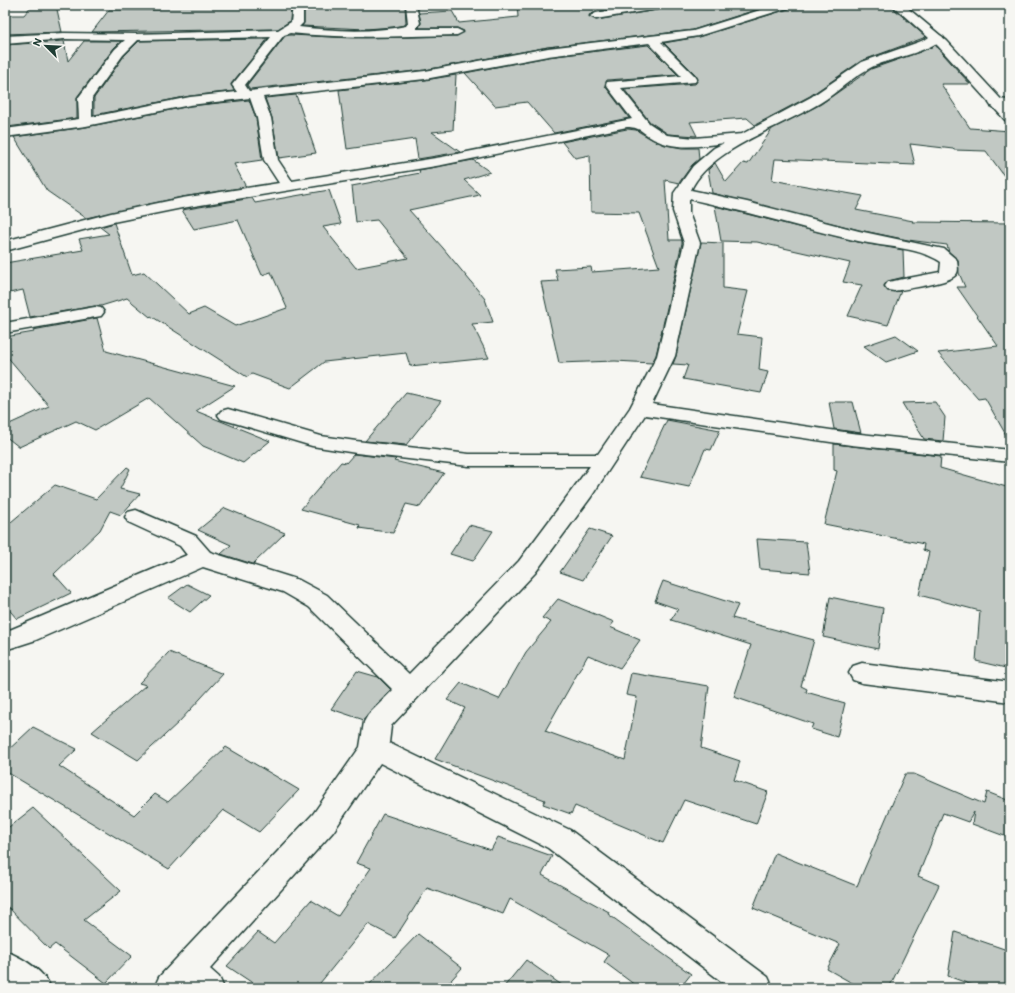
<svg xmlns="http://www.w3.org/2000/svg" width="1015" height="993" font-family="Itim,sans-serif">
  <style>
    .building { fill: #c1c8c3; stroke: #1f3d34 }
    .lines { fill: none; stroke-linecap: round; stroke-linejoin: round }
    .minor-casing { stroke: #1f3d34; stroke-width: 3 }
    .tertiary-casing { stroke: #1f3d34; stroke-width: 3 }
    .minor { fill: #f6f6f2; fill-rule: evenodd }
    .tertiary { fill: #f6f6f2; fill-rule: evenodd }
  </style>
  <rect width="100%" height="100%" fill="#f6f6f2"/>
  <filter id="ink" filterUnits="userSpaceOnUse"><feTurbulence type="fractalNoise" baseFrequency=".025" numOctaves="2"/><feDisplacementMap in="SourceGraphic" scale="8" xChannelSelector="R" yChannelSelector="G"/><feConvolveMatrix kernelMatrix="1 2 1 2 8 2 1 2 1" color-interpolation-filters="sRGB"/></filter>
  <g filter="url(#ink)">
    <path class="building" d="M 32,5 L 56,5 L 62,32 L 5,34 L 5,15 L 24,15 Z
      M 160,5 L 291,5 L 290,21 L 278,29 L 92,32 L 109,10 L 159,10 Z
      M 304,5 L 405,5 L 406,23 L 405,25 L 393,27 L 366,29 L 302,26 L 304,23 Z
      M 517,5 L 634,5 L 596,12 L 589,15 L 596,20 L 663,9 L 669,5 L 771,5 L 693,30 L 548,47 L 425,70 L 250,89 L 247,85 L 285,36 L 290,35 L 353,38 L 457,36 L 464,31 L 457,28 L 419,28 L 421,23 L 419,13 L 452,11 L 459,23 L 518,17 Z
      M 793,5 L 885,5 L 894,9 L 926,37 L 861,61 L 810,96 L 755,125 L 747,118 L 690,122 L 697,136 L 668,134 L 650,122 L 624,89 L 695,84 L 698,80 L 696,75 L 664,43 L 698,37 L 791,8 Z
      M 268,39 L 231,84 L 234,91 L 190,96 L 94,115 L 94,98 L 124,56 L 139,41 Z
      M 64,41 L 68,61 L 84,41 L 121,41 L 114,48 L 77,97 L 77,118 L 7,127 L 5,124 L 5,45 Z
      M 648,45 L 678,75 L 607,80 L 605,86 L 629,118 L 554,133 L 527,102 L 495,106 L 465,73 L 548,57 Z
      M 935,45 L 970,84 L 941,84 L 970,128 L 1010,131 L 1010,184 L 986,151 L 954,150 L 953,149 L 910,144 L 915,165 L 775,159 L 772,180 L 863,196 L 856,210 L 913,221 L 912,222 L 1010,223 L 1010,442 L 985,398 L 978,399 L 938,353 L 998,346 L 957,287 L 965,287 L 959,273 L 958,260 L 949,252 L 947,245 L 908,240 L 859,230 L 712,193 L 708,170 L 715,163 L 726,182 L 743,163 L 748,164 L 772,129 L 821,104 L 871,69 L 920,52 Z
      M 456,75 L 453,130 L 432,132 L 460,152 L 418,159 L 415,139 L 347,149 L 339,90 L 425,80 Z
      M 296,95 L 316,153 L 279,158 L 272,118 L 265,98 Z
      M 249,100 L 256,118 L 262,160 L 234,164 L 246,187 L 182,197 L 86,218 L 47,191 L 14,137 L 86,127 L 190,106 Z
      M 627,129 L 636,130 L 653,140 L 665,145 L 682,148 L 698,148 L 699,159 L 692,165 L 679,183 L 665,180 L 669,240 L 682,240 L 682,243 L 656,355 L 652,363 L 615,361 L 559,363 L 541,282 L 558,281 L 555,269 L 591,267 L 592,272 L 659,267 L 639,213 L 591,212 L 590,155 L 575,158 L 562,142 Z
      M 473,160 L 490,172 L 464,180 L 480,195 L 409,210 L 443,248 L 485,299 L 493,322 L 472,324 L 489,358 L 410,366 L 406,353 L 324,362 L 290,388 L 252,374 L 247,377 L 151,316 L 150,317 L 127,298 L 101,306 L 95,306 L 30,317 L 23,290 L 5,294 L 5,263 L 83,250 L 79,239 L 109,234 L 100,227 L 114,223 L 132,275 L 144,272 L 189,314 L 204,308 L 235,326 L 287,308 L 271,272 L 262,275 L 238,220 L 194,229 L 182,210 L 252,198 L 255,203 L 329,190 L 341,224 L 323,227 L 356,268 L 408,258 L 377,220 L 356,222 L 352,186 L 420,173 L 419,170 Z
      M 715,206 L 858,242 L 903,250 L 904,277 L 888,281 L 884,286 L 888,291 L 901,291 L 888,325 L 848,316 L 862,285 L 843,282 L 850,263 L 757,242 L 721,241 Z
      M 701,242 L 723,243 L 723,288 L 748,291 L 737,334 L 762,337 L 759,370 L 768,372 L 761,393 L 683,379 L 688,365 L 673,364 L 676,356 Z
      M 97,318 L 106,351 L 235,386 L 196,411 L 270,441 L 243,463 L 203,446 L 149,398 L 95,430 L 76,421 L 19,447 L 5,436 L 5,426 L 49,406 L 5,354 L 5,337 L 34,332 L 33,330 Z
      M 896,335 L 918,351 L 886,362 L 864,346 Z
      M 406,393 L 441,401 L 406,445 L 365,441 Z
      M 829,402 L 853,402 L 861,433 L 834,429 Z
      M 935,402 L 945,417 L 943,441 L 924,439 L 902,403 Z
      M 667,420 L 720,430 L 711,450 L 705,449 L 689,487 L 640,477 Z
      M 834,444 L 941,456 L 940,468 L 1010,488 L 1010,669 L 976,661 L 980,611 L 919,595 L 929,552 L 923,550 L 924,544 L 824,524 L 837,471 L 834,470 Z
      M 354,454 L 396,459 L 394,461 L 444,473 L 420,507 L 406,504 L 393,533 L 359,528 L 360,525 L 301,509 L 341,462 L 346,463 Z
      M 127,467 L 130,469 L 120,489 L 140,494 L 121,515 L 110,511 L 100,530 L 54,574 L 71,593 L 17,619 L 5,605 L 5,527 L 55,485 L 96,499 Z
      M 225,508 L 285,533 L 253,564 L 221,554 L 231,545 L 198,530 Z
      M 469,525 L 493,531 L 473,561 L 450,554 Z
      M 590,529 L 612,536 L 583,580 L 560,572 Z
      M 757,539 L 806,542 L 810,573 L 760,569 Z
      M 663,581 L 738,605 L 732,618 L 814,640 L 801,686 L 807,689 L 806,692 L 845,703 L 837,737 L 811,729 L 813,724 L 734,697 L 751,645 L 671,620 L 678,609 L 655,601 Z
      M 187,584 L 209,595 L 190,612 L 168,598 Z
      M 830,597 L 883,608 L 878,649 L 823,637 Z
      M 558,599 L 614,622 L 610,627 L 640,640 L 620,668 L 588,655 L 545,731 L 625,760 L 637,697 L 626,695 L 631,673 L 709,686 L 701,748 L 740,761 L 734,780 L 768,792 L 756,824 L 684,800 L 663,843 L 575,806 L 571,814 L 543,804 L 545,800 L 435,759 L 465,708 L 447,700 L 461,683 L 499,699 L 526,652 L 551,622 L 542,618 Z
      M 169,652 L 223,674 L 179,722 L 138,760 L 92,732 L 146,685 L 139,683 Z
      M 357,671 L 378,677 L 391,690 L 364,720 L 331,709 Z
      M 33,727 L 77,749 L 59,766 L 134,815 L 155,794 L 168,802 L 226,747 L 299,790 L 259,832 L 223,810 L 169,869 L 5,771 L 5,753 Z
      M 905,774 L 914,774 L 984,804 L 987,792 L 1010,801 L 1010,838 L 972,824 L 974,812 L 968,822 L 943,813 L 918,876 L 939,885 L 889,988 L 861,988 L 827,969 L 840,944 L 753,908 L 775,853 L 857,886 Z
      M 33,808 L 121,891 L 84,920 L 132,956 L 106,983 L 55,944 L 49,949 L 5,904 L 5,830 Z
      M 383,814 L 491,850 L 498,837 L 552,856 L 542,875 L 609,912 L 608,914 L 691,974 L 680,988 L 639,988 L 604,962 L 609,955 L 510,899 L 503,914 L 452,895 L 452,897 L 427,888 L 395,938 L 368,924 L 316,988 L 260,988 L 227,966 L 258,932 L 274,943 L 311,900 L 338,916 L 371,868 L 356,863 Z
      M 955,932 L 1010,951 L 1010,988 L 980,988 L 948,976 Z
      M 418,934 L 462,968 L 444,988 L 366,988 Z
      M 526,960 L 566,988 L 503,988 Z"/>
    <g class="lines">
      <g class="minor-casing">
        <path id="minor" d="M 293,5 L 303,5 L 303,23 L 299,27 C 335,31 371,33 406,26 L 408,23 L 406,5 L 416,5 L 420,23 L 416,29 L 457,29 L 463,32 L 457,35 C 401,36 346,39 290,33 L 284,35 L 245,85 L 249,91 L 425,71 L 548,48 L 693,31 L 776,5 L 792,5 L 791,7 L 698,36 L 661,42 L 695,76 L 697,79 L 695,82 L 621,88 L 649,123 L 667,135 L 694,138 L 742,134 L 811,97 L 862,62 L 919,42 L 937,34 L 943,37 C 932,52 887,59 870,68 C 852,77 838,92 820,103 C 783,126 709,149 691,190 L 747,202 L 859,231 L 934,247 L 944,249 L 957,260 C 957,264 959,269 957,273 C 954,283 905,289 894,291 L 888,290 L 885,286 L 888,282 L 940,272 L 941,262 C 918,247 884,247 858,241 C 801,228 746,211 689,199 L 689,213 L 700,243 L 675,356 L 652,404 L 851,433 L 1010,450 L 1010,462 L 851,445 L 645,415 L 591,497 L 535,573 L 391,726 L 389,743 L 570,830 L 768,977 L 773,988 L 730,988 L 548,848 L 380,763 L 333,832 L 210,969 L 219,977 L 224,988 L 154,988 L 159,977 L 313,814 L 360,747 L 364,722 L 368,715 L 393,690 L 309,607 L 283,592 L 203,567 L 36,640 L 5,650 L 5,632 L 187,555 L 180,546 L 128,522 L 125,517 L 128,512 L 136,510 L 196,536 L 210,552 L 299,580 L 327,595 L 409,674 L 519,561 L 590,466 L 469,466 L 356,453 L 312,446 L 221,419 L 218,415 L 221,411 L 228,409 L 321,436 L 356,441 L 469,454 L 598,454 L 630,408 L 657,356 L 684,243 L 673,211 L 674,193 L 693,166 L 714,148 L 724,143 C 702,146 678,150 658,141 C 644,136 643,127 627,127 L 442,165 L 182,208 L 113,222 L 5,251 L 5,241 L 111,213 L 182,198 L 279,183 L 264,160 L 257,118 L 250,98 L 190,105 L 86,126 L 5,137 L 5,129 L 79,119 L 78,98 L 115,49 L 125,40 L 64,39 L 5,44 L 5,36 L 64,33 L 135,34 L 278,30 L 291,22 ZM 271,37 L 232,85 L 237,92 L 190,97 L 92,117 L 92,98 L 123,55 L 138,40 ZM 649,43 L 681,76 L 607,82 L 606,85 L 632,119 L 442,157 L 292,181 L 278,160 L 271,118 L 263,97 L 425,79 L 548,56 Z
          M 643,5 L 668,5 L 663,8 L 596,19 L 590,16 L 596,13 Z
          M 996,99 L 1010,100 L 1010,108 L 991,106 L 989,103 L 991,100 Z
          M 95,307 L 101,308 L 104,312 L 101,316 L 5,333 L 5,323 Z
          M 862,663 L 1010,682 L 1010,702 L 862,683 L 853,680 L 849,673 L 853,666 Z
          M 5,951 C 23,958 43,970 51,988 L 8,988 L 5,986 Z"/>
      </g>
      <g class="tertiary-casing">
        <path id="tertiary" d="M 892,5 L 904,5 L 947,41 L 1010,109 L 1010,121 L 1005,120 L 938,46 Z"/>
      </g>
      <use href="#minor" class="minor"/>
      <use href="#tertiary" class="tertiary"/>
    </g>
  </g>
  <rect width="1015" height="993" fill="none" stroke="#f6f6f2" stroke-width="20"/>
  <rect x="10" y="10" width="995" height="973" fill="none" stroke="#1f3d34" stroke-width="1.5" filter="url(#ink)"/>
  <g transform="translate(46 46) rotate(294)" stroke="#f6f6f2" stroke-width="3" paint-order="stroke">
  <path d="M0-3L7 15L0 10L-7 15Z" fill="#1f3d34"/>
  <text y="-6" font-size="11" font-weight="bold" text-anchor="middle" fill="#1f3d34">N</text>
  </g>
</svg>
